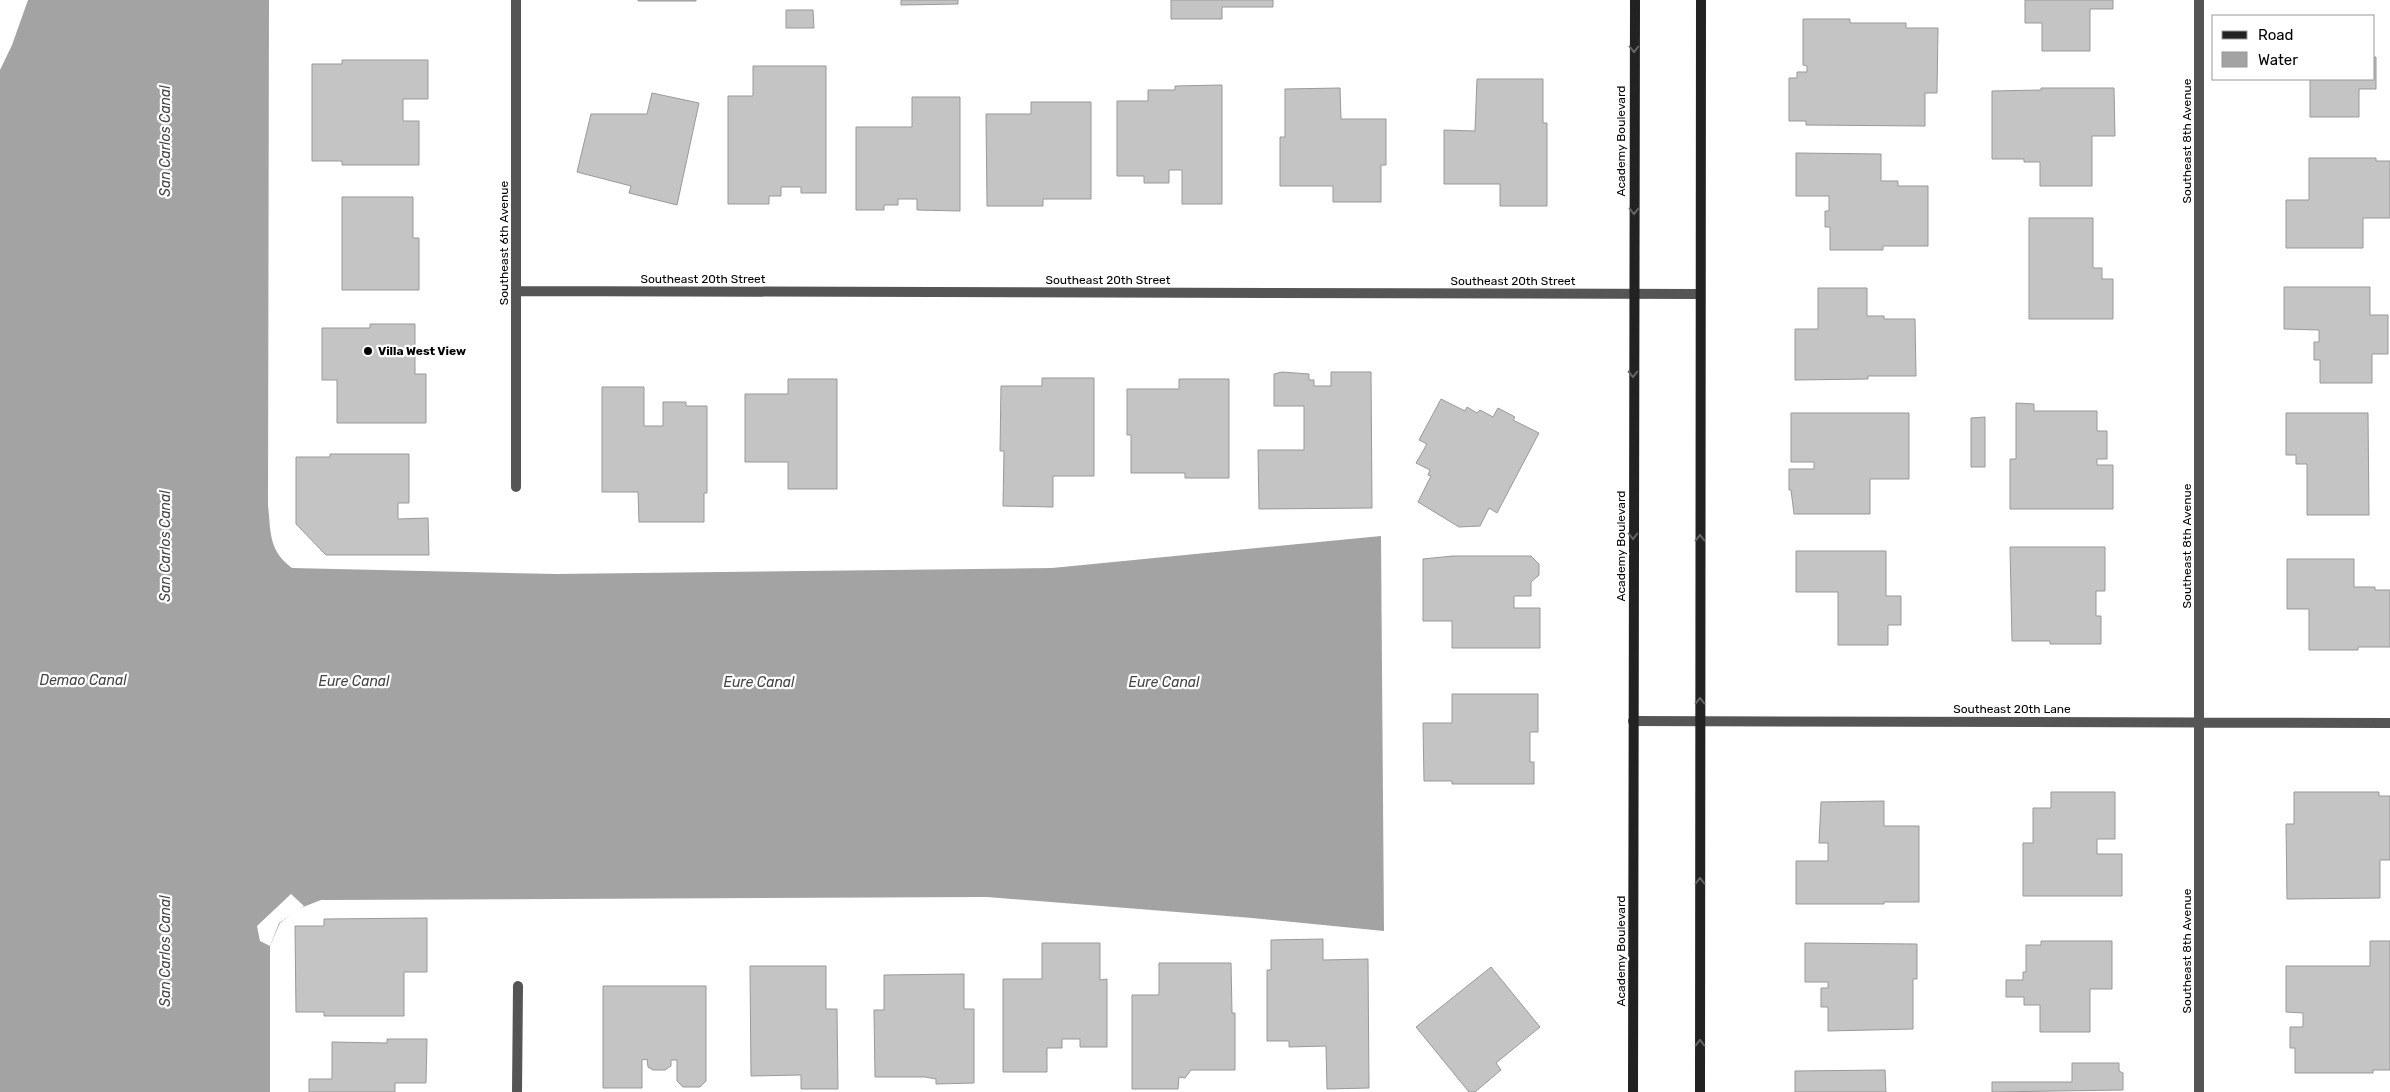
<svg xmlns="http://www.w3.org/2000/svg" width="2390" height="1092" font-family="Rubik,sans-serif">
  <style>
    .water { fill: #a3a3a3 }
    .pier { fill: #fff }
    .building { fill: #c4c4c4; stroke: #999 }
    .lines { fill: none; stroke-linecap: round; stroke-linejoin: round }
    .street { stroke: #555; stroke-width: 10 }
    .secondary { stroke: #222; stroke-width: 10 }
    .oneway { stroke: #646464 }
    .poi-dot { fill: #000; stroke: #fff; stroke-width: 2 }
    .labels { text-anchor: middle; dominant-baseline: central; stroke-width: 4.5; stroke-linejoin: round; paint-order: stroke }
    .street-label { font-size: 12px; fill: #000; stroke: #fff }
    .poi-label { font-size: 12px; font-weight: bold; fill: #000; stroke: #fff; text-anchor: start }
    .water-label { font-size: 14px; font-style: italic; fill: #444; stroke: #fff }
  </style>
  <rect width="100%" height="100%" fill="#fff"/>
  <path class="water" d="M 28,0 L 269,0 L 268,505 C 271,532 268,550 292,568 L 556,574 L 1052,568 L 1381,536 L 1384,931 L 1252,918 L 987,897 L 321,900 L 298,909 L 280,923 L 270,946 L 270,1092 L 0,1092 L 0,70 L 12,45 Z"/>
  <path class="pier" d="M 291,894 L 304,906 L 279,923 L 270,946 L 260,941 L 257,926 Z"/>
  <path class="building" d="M 638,0 L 696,0 L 696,1 L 638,1 Z
    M 901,0 L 958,0 L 958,4 L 901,5 Z
    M 1171,0 L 1273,0 L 1273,7 L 1222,7 L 1222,19 L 1171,19 Z
    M 2025,0 L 2113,0 L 2113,9 L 2090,9 L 2090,51 L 2042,51 L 2042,23 L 2025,23 Z
    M 786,10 L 813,10 L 814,28 L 786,28 Z
    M 1803,19 L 1850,19 L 1850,23 L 1906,23 L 1906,28 L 1938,28 L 1937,93 L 1925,93 L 1925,126 L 1806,125 L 1806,121 L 1789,121 L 1789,78 L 1797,78 L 1797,72 L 1807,72 L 1807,66 L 1803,65 Z
    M 2374,57 L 2376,57 L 2376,89 L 2359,89 L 2359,117 L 2310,117 L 2310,79 L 2374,79 Z
    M 342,60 L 428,60 L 428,99 L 403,99 L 403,121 L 419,121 L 419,165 L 342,165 L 342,161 L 312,161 L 312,64 L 342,64 Z
    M 753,66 L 826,66 L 826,193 L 801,193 L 801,187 L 781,187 L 781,196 L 769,196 L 769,204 L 728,204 L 728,96 L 753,96 Z
    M 1477,79 L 1543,79 L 1543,123 L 1547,123 L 1547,206 L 1500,206 L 1500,184 L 1444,184 L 1444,130 L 1475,131 Z
    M 1222,85 L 1222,204 L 1182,204 L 1182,170 L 1169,170 L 1169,183 L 1144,183 L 1144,176 L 1117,176 L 1117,101 L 1148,101 L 1148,90 L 1175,90 L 1175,86 Z
    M 1340,88 L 1341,119 L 1386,119 L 1386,165 L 1381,165 L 1381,202 L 1333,202 L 1333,186 L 1280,186 L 1280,137 L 1285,137 L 1285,89 Z
    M 2041,88 L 2114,88 L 2115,136 L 2092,136 L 2092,186 L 2040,186 L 2040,162 L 2024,162 L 2024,159 L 1992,159 L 1992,91 L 2041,90 Z
    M 652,93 L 699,103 L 677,205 L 629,193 L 631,186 L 577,172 L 591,114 L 647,114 Z
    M 912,97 L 960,97 L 960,211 L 917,210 L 917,199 L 898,199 L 898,205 L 884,205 L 884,210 L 856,210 L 856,127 L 912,127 Z
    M 1031,102 L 1091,102 L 1091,199 L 1043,199 L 1043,206 L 987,206 L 986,114 L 1031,114 Z
    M 1796,153 L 1881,154 L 1881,181 L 1898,181 L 1898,186 L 1928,186 L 1928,246 L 1883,246 L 1883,250 L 1830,250 L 1830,227 L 1825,227 L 1825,211 L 1829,211 L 1829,196 L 1796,196 Z
    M 2309,158 L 2376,158 L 2376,161 L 2390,161 L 2390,218 L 2363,218 L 2363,248 L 2286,248 L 2286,200 L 2309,200 Z
    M 342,197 L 413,197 L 413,238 L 419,238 L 419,290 L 342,290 Z
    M 2029,218 L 2093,218 L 2093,268 L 2102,268 L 2102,279 L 2113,279 L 2113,319 L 2029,319 Z
    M 2284,287 L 2370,287 L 2370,315 L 2388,315 L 2388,354 L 2372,354 L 2372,383 L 2320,383 L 2320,360 L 2314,360 L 2314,342 L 2319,342 L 2319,330 L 2284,329 Z
    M 1818,288 L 1867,288 L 1867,316 L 1884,316 L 1884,319 L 1915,319 L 1916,376 L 1868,376 L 1868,379 L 1795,380 L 1795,329 L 1818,329 Z
    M 370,324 L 415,324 L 415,374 L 426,374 L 426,423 L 337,423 L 337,380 L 322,380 L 322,328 L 370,328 Z
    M 1282,372 L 1309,374 L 1309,380 L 1314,380 L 1314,386 L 1331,386 L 1331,372 L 1371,372 L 1372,508 L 1259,509 L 1258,450 L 1304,450 L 1304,406 L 1274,406 L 1274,374 Z
    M 1042,378 L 1094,378 L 1094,476 L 1053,476 L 1053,507 L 1003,506 L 1004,451 L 1000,451 L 1001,386 L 1042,386 Z
    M 788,379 L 837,379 L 837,489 L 788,489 L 788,462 L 745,462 L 745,394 L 788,394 Z
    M 1179,379 L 1229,379 L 1229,478 L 1185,478 L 1185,473 L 1131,473 L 1131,435 L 1127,435 L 1127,389 L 1179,389 Z
    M 602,387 L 644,387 L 644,426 L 663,426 L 663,402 L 686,402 L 686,406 L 707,406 L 707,493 L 704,493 L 704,522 L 639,522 L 638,492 L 602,492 Z
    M 1441,399 L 1465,411 L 1467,407 L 1477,413 L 1480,410 L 1493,417 L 1498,408 L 1515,417 L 1513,420 L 1539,433 L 1497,513 L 1489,508 L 1480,526 L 1459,527 L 1418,502 L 1431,476 L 1428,475 L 1430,470 L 1416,463 L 1427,444 L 1419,440 Z
    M 2016,403 L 2034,404 L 2034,411 L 2097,411 L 2097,431 L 2107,431 L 2107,459 L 2097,459 L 2097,465 L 2113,465 L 2113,509 L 2010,509 L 2010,459 L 2016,459 Z
    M 1791,413 L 1909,413 L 1909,479 L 1870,479 L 1870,514 L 1794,514 L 1791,490 L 1789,490 L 1789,469 L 1814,469 L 1814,462 L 1791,462 Z
    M 2286,413 L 2368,413 L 2369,515 L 2307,515 L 2307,464 L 2296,464 L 2296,455 L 2286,455 Z
    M 1985,417 L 1985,467 L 1971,467 L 1971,418 Z
    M 330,454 L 409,454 L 409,503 L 398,503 L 398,519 L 428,518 L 429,555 L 326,555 L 296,524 L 296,457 L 330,457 Z
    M 2010,547 L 2105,547 L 2105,591 L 2096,591 L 2096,616 L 2101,616 L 2101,644 L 2050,644 L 2050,641 L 2012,641 Z
    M 1796,551 L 1886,551 L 1886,596 L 1901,596 L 1901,625 L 1888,625 L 1888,645 L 1838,645 L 1838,592 L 1796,592 Z
    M 1453,556 L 1531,556 L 1539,564 L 1539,575 L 1531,582 L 1531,596 L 1514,596 L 1514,608 L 1540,608 L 1540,648 L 1452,648 L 1452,621 L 1423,621 L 1423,559 Z
    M 2287,559 L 2354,559 L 2354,587 L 2375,587 L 2375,590 L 2390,590 L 2390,647 L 2358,647 L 2358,650 L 2309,650 L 2309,609 L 2287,609 Z
    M 1452,694 L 1538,694 L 1538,732 L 1530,732 L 1530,762 L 1534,762 L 1534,784 L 1452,784 L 1452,781 L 1424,781 L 1423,723 L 1452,723 Z
    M 2051,792 L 2115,792 L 2115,839 L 2097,839 L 2097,854 L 2122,854 L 2122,896 L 2023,896 L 2023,843 L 2033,843 L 2033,808 L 2051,808 Z
    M 2294,792 L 2379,792 L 2379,796 L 2390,796 L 2390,860 L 2380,860 L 2380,898 L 2287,899 L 2286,824 L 2294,824 Z
    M 1884,801 L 1884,826 L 1919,826 L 1919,902 L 1884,902 L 1884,904 L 1796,904 L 1796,861 L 1828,861 L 1828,843 L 1819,843 L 1821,802 Z
    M 427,918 L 427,972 L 404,972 L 404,1016 L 324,1016 L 324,1012 L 296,1012 L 295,926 L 324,926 L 324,919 Z
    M 1323,939 L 1323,960 L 1368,959 L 1369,1088 L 1327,1089 L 1326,1046 L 1289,1047 L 1289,1041 L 1267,1041 L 1267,970 L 1271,970 L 1271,940 Z
    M 2041,941 L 2112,941 L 2112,989 L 2090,989 L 2090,1032 L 2040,1032 L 2040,1005 L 2024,1005 L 2024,997 L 2006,997 L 2006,980 L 2023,980 L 2023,972 L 2026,972 L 2026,945 L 2041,945 Z
    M 2370,941 L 2390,941 L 2390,1070 L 2373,1070 L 2373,1073 L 2295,1073 L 2295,1048 L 2290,1048 L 2290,1027 L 2303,1027 L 2303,1013 L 2286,1012 L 2286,966 L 2370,966 Z
    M 1042,943 L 1100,943 L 1100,980 L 1107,979 L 1107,1047 L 1080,1047 L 1080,1039 L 1062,1039 L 1062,1048 L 1047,1048 L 1047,1072 L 1003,1072 L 1003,979 L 1042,979 Z
    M 1805,943 L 1917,944 L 1917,979 L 1913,979 L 1913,1029 L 1828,1031 L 1828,1007 L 1821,1007 L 1821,988 L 1828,988 L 1828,982 L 1805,982 Z
    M 1159,963 L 1231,963 L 1232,1013 L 1235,1013 L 1235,1070 L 1191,1070 L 1185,1078 L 1179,1077 L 1178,1089 L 1132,1089 L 1132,995 L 1159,995 Z
    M 750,966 L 826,966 L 826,1009 L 837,1009 L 838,1089 L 801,1089 L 801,1075 L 751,1076 Z
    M 1491,967 L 1540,1027 L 1496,1063 L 1501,1070 L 1475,1092 L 1469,1092 L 1416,1027 Z
    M 964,974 L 964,1009 L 974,1009 L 974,1083 L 936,1084 L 936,1079 L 925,1077 L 875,1077 L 874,1010 L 884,1010 L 884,975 Z
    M 603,986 L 706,986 L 706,1081 L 700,1087 L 683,1087 L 677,1081 L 677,1060 L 671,1060 L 671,1066 L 665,1070 L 653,1070 L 648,1067 L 647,1059 L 642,1060 L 642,1088 L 603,1088 Z
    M 387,1039 L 427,1039 L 426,1083 L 395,1083 L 395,1092 L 309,1092 L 309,1079 L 332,1079 L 332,1042 L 387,1043 Z
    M 2072,1063 L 2119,1063 L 2119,1071 L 2123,1073 L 2123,1090 L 1992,1092 L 1992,1082 L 2072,1082 Z
    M 1885,1070 L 1886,1092 L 1795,1092 L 1795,1071 Z"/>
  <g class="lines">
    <path class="street" d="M 516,0 L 516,487
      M 2199,0 L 2199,1092
      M 516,291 L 1700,294
      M 1633,721 L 2390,723
      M 517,1092 L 518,986"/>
    <path class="secondary" d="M 1633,1092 L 1635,0
      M 1700,1092 L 1701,0"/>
  </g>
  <defs><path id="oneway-chevron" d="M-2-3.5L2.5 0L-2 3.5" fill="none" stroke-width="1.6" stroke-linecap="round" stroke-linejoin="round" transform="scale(1.25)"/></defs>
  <g class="oneway">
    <use href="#oneway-chevron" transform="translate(1634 49) rotate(90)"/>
    <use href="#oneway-chevron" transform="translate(1634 211) rotate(90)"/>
    <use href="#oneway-chevron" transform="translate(1633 374) rotate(90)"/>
    <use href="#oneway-chevron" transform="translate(1633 536) rotate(90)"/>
    <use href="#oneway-chevron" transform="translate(1700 538) rotate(-90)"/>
    <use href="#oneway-chevron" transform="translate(1700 701) rotate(-90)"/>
    <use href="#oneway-chevron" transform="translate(1700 881) rotate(-90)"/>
    <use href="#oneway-chevron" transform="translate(1700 1043) rotate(-90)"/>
  </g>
  <circle class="poi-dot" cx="368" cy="351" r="5"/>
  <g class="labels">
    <g class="street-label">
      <text transform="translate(1621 141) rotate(-90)">Academy Boulevard</text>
      <text transform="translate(2187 141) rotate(-90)">Southeast 8th Avenue</text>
      <text transform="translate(504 243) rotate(-90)">Southeast 6th Avenue</text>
      <text x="703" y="279">Southeast 20th Street</text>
      <text x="1108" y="280">Southeast 20th Street</text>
      <text x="1513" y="281">Southeast 20th Street</text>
      <text transform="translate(1621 546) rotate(-90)">Academy Boulevard</text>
      <text transform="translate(2187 546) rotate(-90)">Southeast 8th Avenue</text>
      <text x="2012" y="709">Southeast 20th Lane</text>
      <text transform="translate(1621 951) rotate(-90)">Academy Boulevard</text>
      <text transform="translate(2187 951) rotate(-90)">Southeast 8th Avenue</text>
    </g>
    <g class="poi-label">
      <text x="378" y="351">Villa West View</text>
    </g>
    <g class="water-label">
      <text transform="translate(165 141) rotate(-90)">San Carlos Canal</text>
      <text transform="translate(165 546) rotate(-90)">San Carlos Canal</text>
      <text x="83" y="680">Demao Canal</text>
      <text x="354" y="681">Eure Canal</text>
      <text x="759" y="682">Eure Canal</text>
      <text x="1164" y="682">Eure Canal</text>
      <text transform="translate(165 951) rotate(-90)">San Carlos Canal</text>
    </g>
  </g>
  <rect x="2212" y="15" width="162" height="65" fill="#ffffff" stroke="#999999"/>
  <rect x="2222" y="31" width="25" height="8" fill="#222222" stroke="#999999"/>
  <text x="2258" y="40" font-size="15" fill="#000000">Road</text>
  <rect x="2222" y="52" width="25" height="15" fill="#a3a3a3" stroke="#999999"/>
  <text x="2258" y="65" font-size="15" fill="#000000">Water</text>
</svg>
